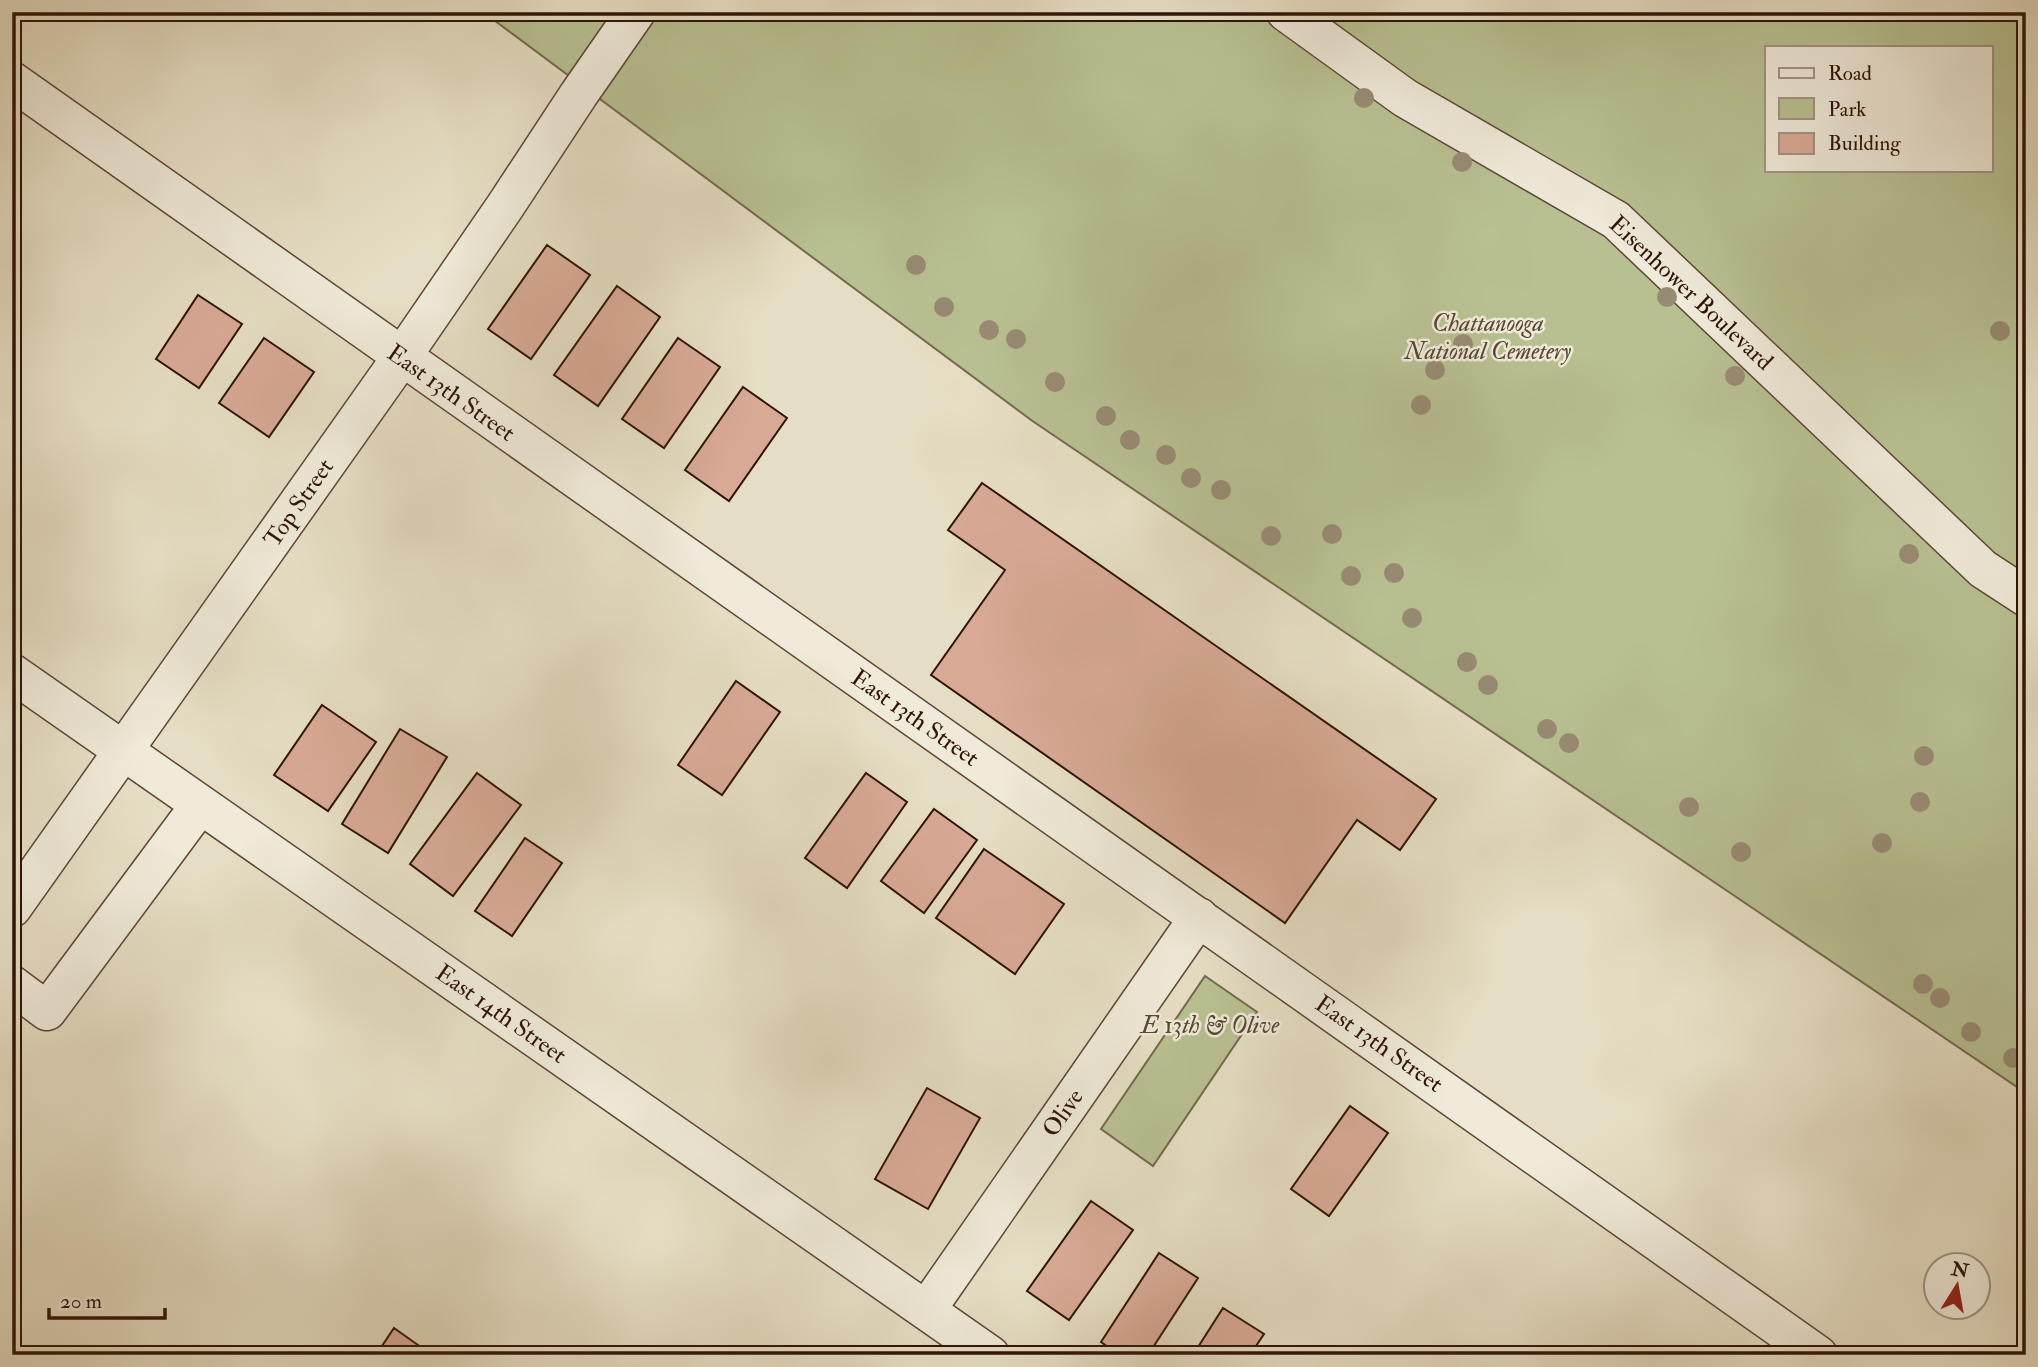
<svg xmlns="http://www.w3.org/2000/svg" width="2038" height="1367" font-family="'IM FELL Double Pica',serif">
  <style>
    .green { fill: #b8c092; stroke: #746a4c; stroke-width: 2; fill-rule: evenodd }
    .building { fill: #d8aa96; stroke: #2f1307; stroke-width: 2 }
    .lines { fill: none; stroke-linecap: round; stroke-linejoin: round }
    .minor-casing { stroke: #5d4636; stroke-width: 41 }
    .minor { stroke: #efead9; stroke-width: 38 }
    .tree { fill: #988b73 }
    .labels { text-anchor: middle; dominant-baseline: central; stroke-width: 5; stroke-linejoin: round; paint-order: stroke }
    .street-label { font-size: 24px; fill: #2f1307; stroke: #efead9 }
    .park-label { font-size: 24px; font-style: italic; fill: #584731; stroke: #efead9 }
  </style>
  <rect width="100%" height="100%" fill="#e6dec4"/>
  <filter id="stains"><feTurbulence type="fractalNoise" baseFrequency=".00286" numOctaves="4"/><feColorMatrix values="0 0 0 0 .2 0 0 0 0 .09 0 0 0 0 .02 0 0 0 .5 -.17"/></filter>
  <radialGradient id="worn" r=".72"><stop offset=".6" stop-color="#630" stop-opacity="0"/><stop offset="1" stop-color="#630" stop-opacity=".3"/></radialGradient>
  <path class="green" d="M 483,12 L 2026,12 L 2026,1093 L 1031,420 ZM 1767,47 L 1991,47 L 1991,170 L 1767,170 Z
    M 1205,976 L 1257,1012 L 1153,1166 L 1101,1129 Z"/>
  <path class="building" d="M 547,245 L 590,275 L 531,359 L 488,329 Z
    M 617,286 L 660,317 L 598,406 L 554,375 Z
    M 198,295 L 242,324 L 199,388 L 156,359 Z
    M 264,338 L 314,372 L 269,437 L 219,403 Z
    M 678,338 L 720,367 L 664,448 L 622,419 Z
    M 743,387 L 787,418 L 729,501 L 685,470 Z
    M 982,483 L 1436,799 L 1400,850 L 1357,820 L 1285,923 L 931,675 L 1005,570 L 948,530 Z
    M 736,681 L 780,712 L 722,795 L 678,765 Z
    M 322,705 L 376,742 L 328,811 L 274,775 Z
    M 400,729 L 447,757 L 388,853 L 342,824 Z
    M 477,773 L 521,805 L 453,896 L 410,864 Z
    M 866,773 L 907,802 L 847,888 L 805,858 Z
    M 934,809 L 977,840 L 924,913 L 881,881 Z
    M 525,838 L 562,863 L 512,936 L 475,911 Z
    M 984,849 L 1064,904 L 1015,974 L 936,918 Z
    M 927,1088 L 980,1118 L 928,1209 L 875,1179 Z
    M 1350,1106 L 1388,1133 L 1329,1216 L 1291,1189 Z
    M 1091,1201 L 1133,1230 L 1069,1320 L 1027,1291 Z
    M 1159,1253 L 1198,1278 L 1148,1355 L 1119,1355 L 1101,1342 Z
    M 1223,1308 L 1264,1334 L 1250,1355 L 1193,1355 Z
    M 394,1328 L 432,1355 L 376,1355 Z"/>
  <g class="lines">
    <g class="minor-casing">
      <path id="minor" d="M 1286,12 L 1405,98 L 1616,220 L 1983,569 L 2026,597
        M 12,81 C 612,509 1217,929 1818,1355
        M 12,673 L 990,1355
        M 12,908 L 401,358 L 506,205 L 579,94 L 636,12
        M 12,985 L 47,1011 L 200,805
        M 927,1309 L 1199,917"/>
    </g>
    <use href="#minor" class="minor"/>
  </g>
  <g class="tree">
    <circle cx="1364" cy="98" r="10"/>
    <circle cx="1462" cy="162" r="10"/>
    <circle cx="916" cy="265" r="10"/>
    <circle cx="1667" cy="297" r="10"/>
    <circle cx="944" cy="307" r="10"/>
    <circle cx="989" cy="330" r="10"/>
    <circle cx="2000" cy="331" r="10"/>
    <circle cx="1016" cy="339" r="10"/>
    <circle cx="1463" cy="344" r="10"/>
    <circle cx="1435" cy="370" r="10"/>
    <circle cx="1735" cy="376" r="10"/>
    <circle cx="1055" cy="382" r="10"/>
    <circle cx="1421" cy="405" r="10"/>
    <circle cx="1106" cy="416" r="10"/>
    <circle cx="1130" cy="440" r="10"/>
    <circle cx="1166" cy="455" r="10"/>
    <circle cx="1191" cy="478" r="10"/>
    <circle cx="1221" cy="490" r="10"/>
    <circle cx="1332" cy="534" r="10"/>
    <circle cx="1271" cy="536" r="10"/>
    <circle cx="1909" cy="554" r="10"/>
    <circle cx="1394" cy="573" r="10"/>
    <circle cx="1351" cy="576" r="10"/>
    <circle cx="1412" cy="618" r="10"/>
    <circle cx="1467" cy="662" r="10"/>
    <circle cx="1488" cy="685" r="10"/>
    <circle cx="1547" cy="729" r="10"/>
    <circle cx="1569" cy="743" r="10"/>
    <circle cx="1924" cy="756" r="10"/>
    <circle cx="1920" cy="802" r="10"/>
    <circle cx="1689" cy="807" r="10"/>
    <circle cx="1882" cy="843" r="10"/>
    <circle cx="1741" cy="852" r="10"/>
    <circle cx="1923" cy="984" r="10"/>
    <circle cx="1940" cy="998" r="10"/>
    <circle cx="1971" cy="1032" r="10"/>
    <circle cx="2013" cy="1058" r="10"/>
  </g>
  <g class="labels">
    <g class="street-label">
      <text transform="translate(1691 293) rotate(43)">Eisenhower Boulevard</text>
      <text transform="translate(451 393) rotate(35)">East 13th Street</text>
      <text transform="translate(299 503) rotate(-55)">Top Street</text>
      <text transform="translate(915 718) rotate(35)">East 13th Street</text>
      <text transform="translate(501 1014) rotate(35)">East 14th Street</text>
      <text transform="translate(1379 1044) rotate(35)">East 13th Street</text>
      <text transform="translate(1063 1113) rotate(-55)">Olive</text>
    </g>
    <g class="park-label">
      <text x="1488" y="323">Chattanooga<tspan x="1488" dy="28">National Cemetery</tspan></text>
      <text x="1210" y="1025">E 13th &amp; Olive</text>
    </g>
  </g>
  <rect width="2038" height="1367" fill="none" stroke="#e6dec4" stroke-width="42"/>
  <rect x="14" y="14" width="2010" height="1339" fill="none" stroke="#2f1307" stroke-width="3.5"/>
  <rect x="21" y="21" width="1996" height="1325" fill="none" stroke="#2f1307" stroke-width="2"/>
  <rect x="1765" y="46" width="228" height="126" fill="#efead9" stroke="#a29485" stroke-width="2"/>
  <rect x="1779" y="68" width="35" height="10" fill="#efead9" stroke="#a29485" stroke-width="2"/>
  <text x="1828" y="80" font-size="21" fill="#2f1307">Road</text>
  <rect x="1779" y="98" width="35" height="21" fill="#b8c092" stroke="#a29485" stroke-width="2"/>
  <text x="1828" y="116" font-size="21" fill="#2f1307">Park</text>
  <rect x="1779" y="133" width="35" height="21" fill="#d8aa96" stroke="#a29485" stroke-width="2"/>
  <text x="1828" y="150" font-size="21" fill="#2f1307">Building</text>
  <g transform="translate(1957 1286) rotate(11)"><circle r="33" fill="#efead9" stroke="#a29485" stroke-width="2"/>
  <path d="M0-5L12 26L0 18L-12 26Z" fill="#8f2418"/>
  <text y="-10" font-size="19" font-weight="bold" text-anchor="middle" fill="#2f1307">N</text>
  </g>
  <path d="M49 1308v10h116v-10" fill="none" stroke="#2f1307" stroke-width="3.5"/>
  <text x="60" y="1308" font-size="21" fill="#2f1307" stroke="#efead9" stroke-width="5" paint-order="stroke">20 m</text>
  <rect width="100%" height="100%" filter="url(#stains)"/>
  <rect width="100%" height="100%" fill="url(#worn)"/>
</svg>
